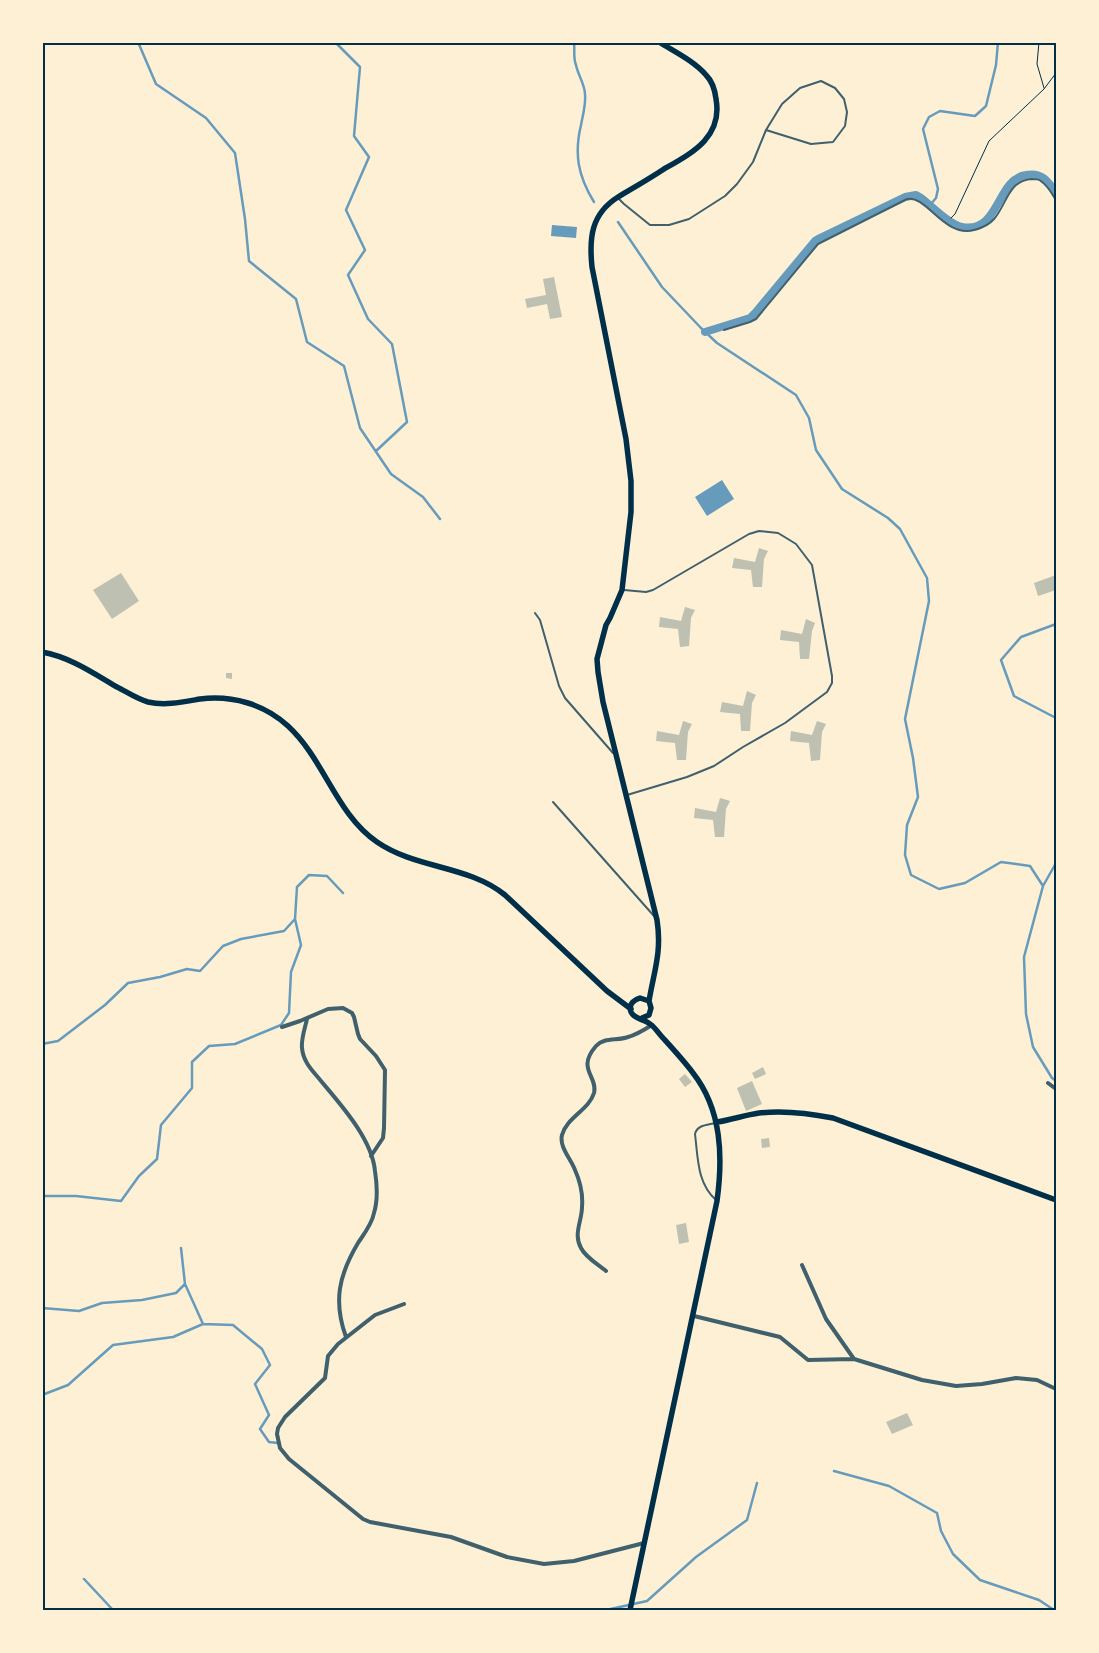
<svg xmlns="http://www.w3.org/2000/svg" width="1099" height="1653" font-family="Jost,sans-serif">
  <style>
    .water { fill: #669bbc }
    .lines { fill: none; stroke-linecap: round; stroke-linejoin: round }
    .stream { stroke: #669bbc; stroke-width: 2.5 }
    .canal { stroke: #669bbc; stroke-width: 8 }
    .building { fill: #bec0b2 }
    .path { stroke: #003049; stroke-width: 1 }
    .service { stroke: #3f606c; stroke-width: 2 }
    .minor { stroke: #3f606c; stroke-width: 4 }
    .secondary { stroke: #003049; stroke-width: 5.5 }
    .neatline { fill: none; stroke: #003049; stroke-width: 2 }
  </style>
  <rect width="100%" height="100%" fill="#fdf0d5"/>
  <path class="water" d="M 552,225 L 577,227 L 576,238 L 551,236 Z
    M 722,480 L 734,499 L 707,516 L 695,497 Z"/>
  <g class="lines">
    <path class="stream" d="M 138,42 L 156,84 L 206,118 L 235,153 L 245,219 L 249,261 L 296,299 L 307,342 L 344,366 L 360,428 L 391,474 L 423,497 L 440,519
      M 335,42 L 360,67 L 354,136 L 369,157 L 346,210 L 365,250 L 348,275 L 368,319 L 392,344 L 407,422 L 376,451
      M 574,42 C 575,50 573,58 576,65 C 578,75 585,85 585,94 C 586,105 583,114 581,125 C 574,154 578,176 594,202
      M 930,205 L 936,198 L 938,189 L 923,129 L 929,117 L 940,111 L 975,116 L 986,106 L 996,65 L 998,42
      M 618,222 L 662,287 L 701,328 L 717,343 L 796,395 L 809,418 L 816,450 L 842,489 L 888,518 L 900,529 L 927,578 L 929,601 L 905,719 L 913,758 L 918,797 L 907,825 L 905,855 L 911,875 L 939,889 L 965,883 L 1001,862 L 1030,866 L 1043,886 L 1024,957 L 1026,1014 L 1033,1047 L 1052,1078 L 1056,1081
      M 1056,624 L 1021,637 L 1001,660 L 1014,696 L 1056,718
      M 1043,886 L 1056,863
      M 42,1044 L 58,1041 L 105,1005 L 128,983 L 160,977 L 187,969 L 200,971 L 223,946 L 241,939 L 284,931 L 295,919
      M 42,1196 L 76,1196 L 121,1201 L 139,1176 L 157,1159 L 161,1125 L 192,1088 L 192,1062 L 209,1046 L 235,1044 L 281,1025 L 289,1013 L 291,972 L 301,945 L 295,919 L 297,887 L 309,875 L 327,876 L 343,893
      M 181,1248 L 185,1284 L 203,1324
      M 42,1308 L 79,1311 L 102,1303 L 142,1300 L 176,1293 L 185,1284
      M 42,1395 L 68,1385 L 113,1345 L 173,1337 L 203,1324 L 233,1325 L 262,1349 L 270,1365 L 255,1384 L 269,1415 L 260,1429 L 269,1442 L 278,1443
      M 834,1471 L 889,1486 L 937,1513 L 941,1531 L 953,1554 L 980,1580 L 1039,1600 L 1054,1610
      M 84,1579 L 113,1610
      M 606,1610 L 647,1601 L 696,1557 L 747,1520 L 757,1483"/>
    <path class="canal" d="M 705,332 L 750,318 L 756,312 L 815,241 L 820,238 L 905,197 L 916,195 L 921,198 C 932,206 949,225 962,227 C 1000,234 996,179 1026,175 C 1042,172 1048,181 1056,193"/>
  </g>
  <path class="building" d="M 554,277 L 562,317 L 550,319 L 547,304 L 527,308 L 525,299 L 546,295 L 543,279 Z
    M 759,548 L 768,551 L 764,559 L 762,587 L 753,587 L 751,570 L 732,568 L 734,558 L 755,562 Z
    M 121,573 L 139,601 L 112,619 L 93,590 Z
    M 1056,575 L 1056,590 L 1038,596 L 1034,583 Z
    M 685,607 L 695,610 L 691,618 L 689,646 L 680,647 L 678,629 L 659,627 L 660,617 L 681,621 Z
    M 806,619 L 815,623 L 812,631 L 809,659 L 800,659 L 799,642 L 780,640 L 781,630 L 802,634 Z
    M 226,673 L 232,673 L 232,679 L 226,678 Z
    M 747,691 L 756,695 L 752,703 L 750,731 L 741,731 L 740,714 L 720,712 L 722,702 L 743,706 Z
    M 683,721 L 692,724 L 688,732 L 686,760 L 677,760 L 675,743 L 656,741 L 657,731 L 679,735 Z
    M 817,721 L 826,724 L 822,732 L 820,760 L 811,761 L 809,743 L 790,741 L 791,731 L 812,735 Z
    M 720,798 L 730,801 L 726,809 L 724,837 L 715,837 L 713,820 L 694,818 L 695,808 L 716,812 Z
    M 763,1067 L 766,1074 L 755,1079 L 752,1073 Z
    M 685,1074 L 692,1082 L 685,1087 L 679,1079 Z
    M 752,1081 L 762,1104 L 746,1111 L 737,1088 Z
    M 769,1138 L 770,1147 L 762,1148 L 761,1139 Z
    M 686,1223 L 689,1242 L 679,1244 L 676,1225 Z
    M 907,1413 L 913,1425 L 892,1434 L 886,1422 Z"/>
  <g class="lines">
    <path class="path" d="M 1039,42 L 1037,64 L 1044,88
      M 951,218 L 955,214 L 989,141 L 1044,89 L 1056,73"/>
    <path class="service" d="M 619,199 L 624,204 L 650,225 L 669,225 L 689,219 L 725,196 L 737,184 L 753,162 L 766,130 L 782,104 L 800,88 L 821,81 L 835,88 L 844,99 L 847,112 L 845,126 L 833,142 L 811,144 L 766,130
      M 724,330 L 750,322 L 756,319 L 818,244 L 907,199 C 927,195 944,238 974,230 C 982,228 989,225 994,219 C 1007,204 1008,181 1031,179 C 1036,179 1039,179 1042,182 C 1048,186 1052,194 1056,200
      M 624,590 L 646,592 L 653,590 L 749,534 L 759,531 L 778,533 L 783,536 L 796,544 L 812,565 L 832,676 L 832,683 L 827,692 L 785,723 L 743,747 L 714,766 L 687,777 L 627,795
      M 535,613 L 540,620 L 559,686 L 565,698 L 613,753
      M 553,802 L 654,916
      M 715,1123 C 707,1125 697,1125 695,1134 C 698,1158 697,1183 716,1200"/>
    <path class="minor" d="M 307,1019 C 305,1028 301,1039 302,1048 C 303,1062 313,1071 321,1081 C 341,1105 372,1139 375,1171 C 377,1184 378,1200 374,1213 C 372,1224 364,1234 358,1243 C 339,1275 333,1301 346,1337
      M 282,1027 L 300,1021 L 328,1009 L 343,1008 L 352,1013 L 354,1017 L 358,1034 L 360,1039 L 376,1056 L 385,1070 L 384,1128 L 383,1138 L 371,1156
      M 1048,1083 L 1056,1089
      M 802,1265 L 826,1319 L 854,1359
      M 606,1271 C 598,1264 586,1258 581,1248 C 573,1234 582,1221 582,1207 C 583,1195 580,1181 575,1170 C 571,1159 559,1147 562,1135 C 567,1117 589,1110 594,1093 C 598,1076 576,1069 596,1046 C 604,1037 617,1041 628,1037 C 636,1035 644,1030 652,1025
      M 404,1304 L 375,1315 L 338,1344 L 328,1356 L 325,1378 L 285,1417 L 278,1428 L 277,1434 L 280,1448 L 289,1459 L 363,1519 L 370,1522 L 451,1537 L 507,1557 L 544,1564 L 574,1561 L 644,1543
      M 694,1316 L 780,1337 L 808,1360 L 854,1359 L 922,1380 L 956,1386 L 982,1384 L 1016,1378 L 1037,1380 L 1056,1389"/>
    <path class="secondary" d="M 42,652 C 70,657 93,673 117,687 C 127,692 137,699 148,702 C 165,706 183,702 200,699 C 232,695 264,704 288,726 C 324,759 336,814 377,842 C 416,869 468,865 505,895 L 607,991 L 631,1009
      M 649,1001 C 654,971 662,952 657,920 L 603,702 L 598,672 L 597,659 L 606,625 L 610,618 L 622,590 L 631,512 L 631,481 L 626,439 L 592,267 C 589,238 591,214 618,197 C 633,188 649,179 664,169 C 692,153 723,137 716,99 C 715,90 712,81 706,75 C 694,61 675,52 659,42
      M 717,1122 C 731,1120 745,1115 759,1113 C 784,1110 808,1113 833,1118 L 1056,1200
      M 630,1610 L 717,1201 C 723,1157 722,1110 693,1073 C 684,1061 673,1049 663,1038 C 658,1033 655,1027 650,1024 C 644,1019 634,1019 631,1012 C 628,1004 634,1000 640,998 L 649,1001 L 651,1008 L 649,1015 L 642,1018"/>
  </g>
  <rect width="1099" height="1653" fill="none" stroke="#fdf0d5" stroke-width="88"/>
  <rect x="44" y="44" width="1011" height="1565" class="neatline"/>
</svg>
